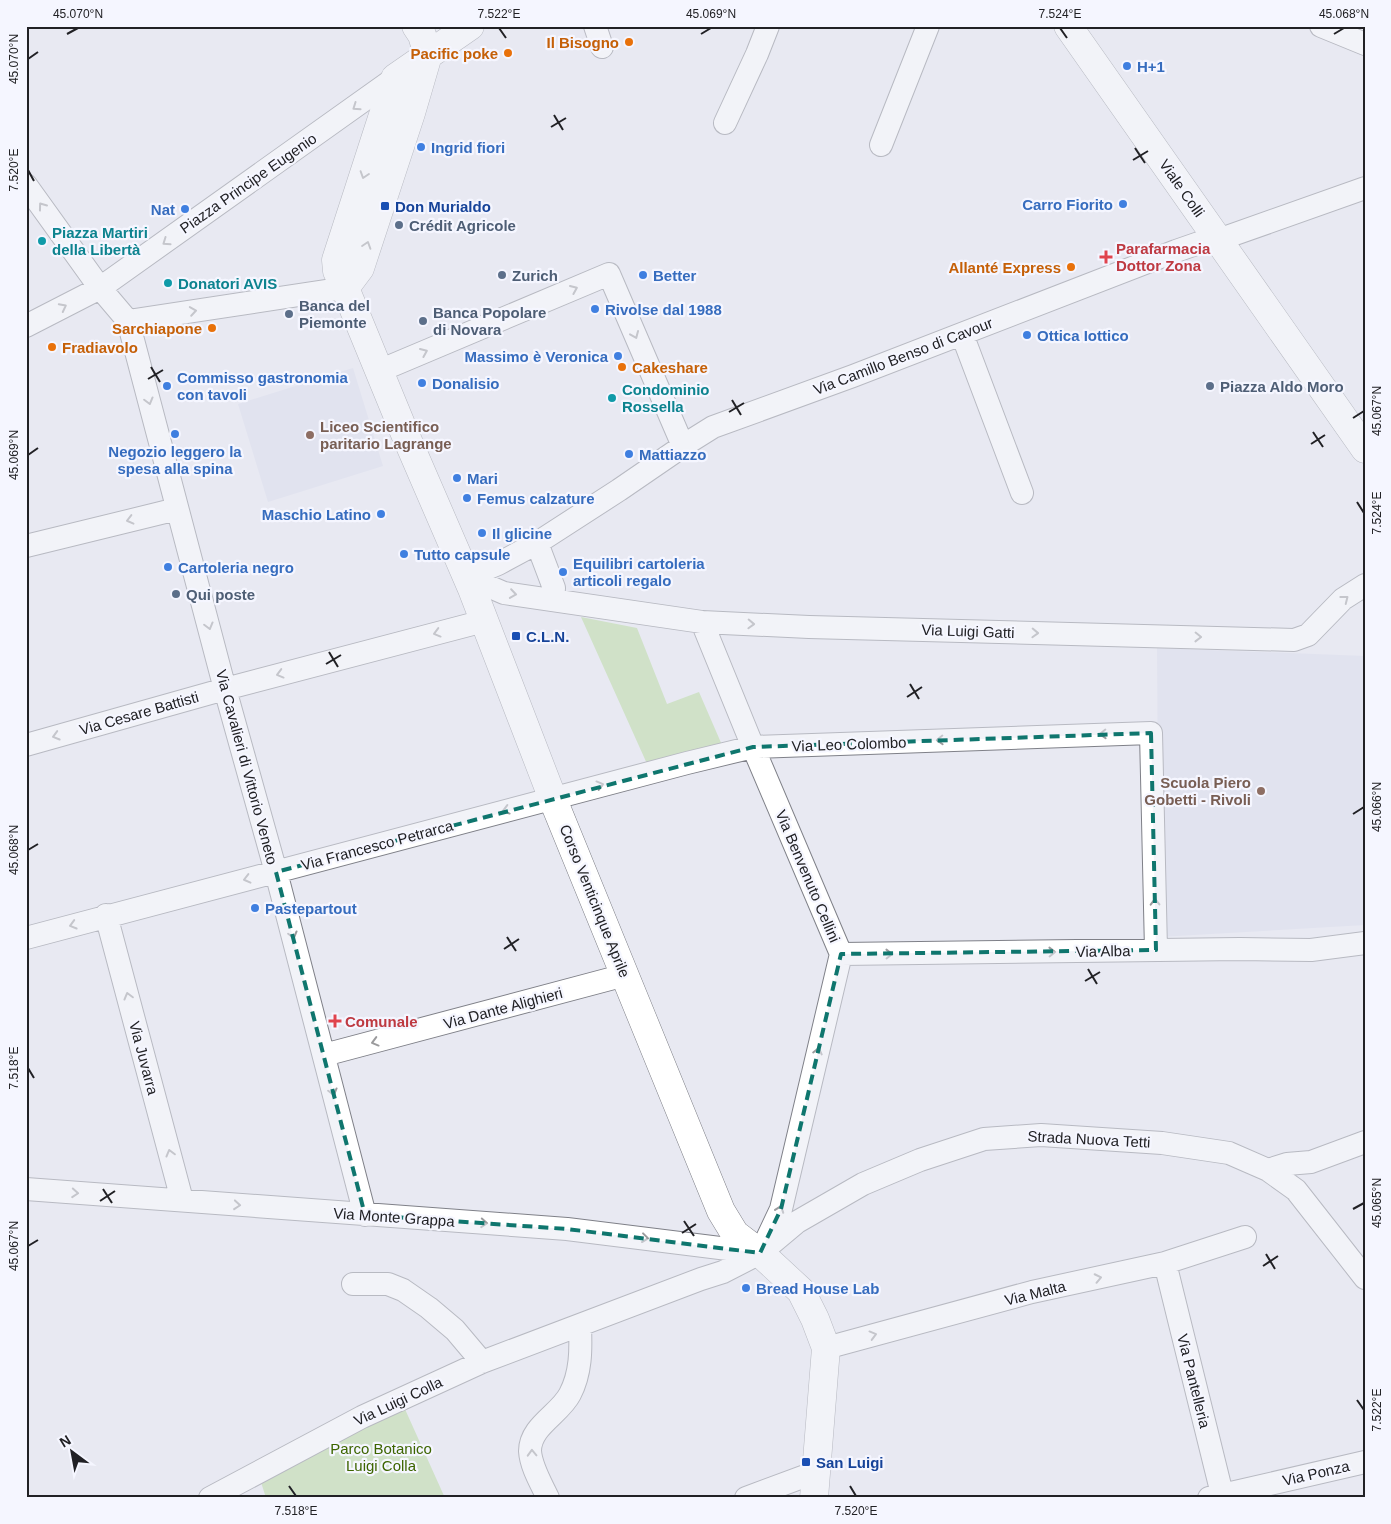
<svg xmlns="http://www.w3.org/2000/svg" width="1391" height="1524" font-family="Arial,sans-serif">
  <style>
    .built { fill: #dadbeb }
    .green { fill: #b3d894 }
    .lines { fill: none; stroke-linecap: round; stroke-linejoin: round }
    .street-casing { stroke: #7f8088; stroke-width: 24 }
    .secondary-casing { stroke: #7f8088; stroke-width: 29 }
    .street { stroke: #fff; stroke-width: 22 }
    .secondary { stroke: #fff; stroke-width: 28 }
    .oneway { stroke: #9b9b9d }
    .marked { fill: none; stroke: #0f766e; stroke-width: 4; stroke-dasharray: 10 6; stroke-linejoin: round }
    .ticks { fill: none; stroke: #212125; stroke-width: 2 }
    .food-dot { fill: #e8710a; stroke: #f5f6ff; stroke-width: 2 }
    .shop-dot { fill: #3f7fe0; stroke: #f5f6ff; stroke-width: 2 }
    .transit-dot { fill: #1a4fb4; stroke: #f5f6ff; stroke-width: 2 }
    .service-dot { fill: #5c6f8a; stroke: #f5f6ff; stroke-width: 2 }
    .culture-dot { fill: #0f9aa8; stroke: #f5f6ff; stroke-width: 2 }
    .health-dot { fill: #e0444e; stroke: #f5f6ff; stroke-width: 2 }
    .education-dot { fill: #8d6e63; stroke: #f5f6ff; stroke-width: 2 }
    .labels { text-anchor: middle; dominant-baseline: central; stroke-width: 4.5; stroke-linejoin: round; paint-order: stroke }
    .food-label { font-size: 15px; font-weight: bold; fill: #c56008; stroke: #f5f6ff; text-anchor: end }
    .shop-label { font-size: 15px; font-weight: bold; fill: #366cbe; stroke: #f5f6ff; text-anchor: start }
    .street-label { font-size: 15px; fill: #212125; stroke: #f5f6ff }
    .transit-label { font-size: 15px; font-weight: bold; fill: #164399; stroke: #f5f6ff; text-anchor: start }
    .service-label { font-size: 15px; font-weight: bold; fill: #4e5e75; stroke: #f5f6ff; text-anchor: start }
    .culture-label { font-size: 15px; font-weight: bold; fill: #0d838f; stroke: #f5f6ff; text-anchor: start }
    .health-label { font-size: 15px; font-weight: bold; fill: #be3a42; stroke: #f5f6ff; text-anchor: start }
    .education-label { font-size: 15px; font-weight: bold; fill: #785e54; stroke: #f5f6ff; text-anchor: start }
    .park-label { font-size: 15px; fill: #3d6500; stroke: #f5f6ff }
    .neatline { fill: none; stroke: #212125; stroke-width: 2 }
    .ticks-label { font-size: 12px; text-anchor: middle; fill: #212125 }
  </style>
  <rect width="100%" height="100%" fill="#e8e9f2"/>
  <path class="built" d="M 353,368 L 383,466 L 268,502 L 238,404 Z
    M 1157,648 L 1365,656 L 1365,925 L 1159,937 Z"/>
  <path class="green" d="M 581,617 L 637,628 L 667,704 L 699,692 L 722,745 L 648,766 Z
    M 404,1407 L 445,1498 L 266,1498 L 260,1479 Z"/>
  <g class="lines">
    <g class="street-casing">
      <path id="street" d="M 595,26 L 602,47
        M 1321,26 L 1365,44
        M 725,123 L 757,54 L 768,26
        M 881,145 L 928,26
        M 26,185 L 100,288 L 128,321 L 225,689 L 276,872 L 365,1215
        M 128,321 L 345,288
        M 26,326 L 100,288 L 395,78
        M 962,334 L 1022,493
        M 379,371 L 609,274 L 683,446
        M 537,543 L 554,588 L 553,600
        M 26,546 L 177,509
        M 467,577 L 498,564 L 537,543 L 619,490 L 689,442 L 713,427 L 853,376 L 1176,251 L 1199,243 L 1218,240 L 1365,188
        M 467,577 L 504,593 L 702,622 L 809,627 L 1294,640 L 1308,635 L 1343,599 L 1365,585
        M 702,622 L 753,747 L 841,954 L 781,1209 L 764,1245
        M 26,745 L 225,689 L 484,621
        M 106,915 L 182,1200
        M 26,938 L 687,763 L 753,747 L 1151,733 L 1156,950
        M 841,954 L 1240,949 L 1311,950 L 1365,943
        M 324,1055 L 625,975
        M 1268,1170 L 1287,1164 L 1311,1162 L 1365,1142
        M 26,1189 L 567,1229 L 760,1253
        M 1165,1263 L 1223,1498
        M 353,1284 L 388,1284 L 403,1290 L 429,1308 L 455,1330 L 482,1362
        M 826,1348 L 1032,1292 L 1165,1263 L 1245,1237
        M 210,1498 L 362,1417 L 482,1362 L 701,1279 L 723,1272 L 760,1253 L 797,1222 L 863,1184 L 920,1160 L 984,1139 L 1041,1135 L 1162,1143 L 1229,1153 L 1268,1170 L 1296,1190 L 1365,1278
        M 548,1498 C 541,1483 531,1467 530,1451 C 530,1426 560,1414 570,1394 C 581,1373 581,1350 580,1326
        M 746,1498 L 816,1472
        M 1209,1498 L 1365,1462"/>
    </g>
    <g class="secondary-casing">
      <path id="secondary" d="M 416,26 L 422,35 L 428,55
        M 470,26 L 395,78 L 336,260 L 337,271 L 345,288 L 405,434 L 472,589 L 556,807 L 721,1211 L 735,1234 L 760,1253 L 801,1291 L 815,1319 L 826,1348 L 814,1498
        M 1068,26 L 1365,449
        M 345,288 L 360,268 L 411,113 L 428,55"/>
    </g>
    <use href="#street" class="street"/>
    <use href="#secondary" class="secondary"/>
  </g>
  <defs><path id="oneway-chevron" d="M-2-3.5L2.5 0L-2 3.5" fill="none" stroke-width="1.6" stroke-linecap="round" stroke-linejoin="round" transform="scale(1.25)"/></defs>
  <g class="oneway">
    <use href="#oneway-chevron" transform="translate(356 107) rotate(145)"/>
    <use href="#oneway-chevron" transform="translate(364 175) rotate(108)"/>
    <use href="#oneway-chevron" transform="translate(42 206) rotate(-126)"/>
    <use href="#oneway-chevron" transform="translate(166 242) rotate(145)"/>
    <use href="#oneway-chevron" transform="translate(367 245) rotate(-72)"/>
    <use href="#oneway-chevron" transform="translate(574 289) rotate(-23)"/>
    <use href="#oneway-chevron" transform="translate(63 307) rotate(-27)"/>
    <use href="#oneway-chevron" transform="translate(193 311) rotate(-9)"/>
    <use href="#oneway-chevron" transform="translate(635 335) rotate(67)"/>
    <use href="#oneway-chevron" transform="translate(424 352) rotate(-23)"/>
    <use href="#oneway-chevron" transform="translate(149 401) rotate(75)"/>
    <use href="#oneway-chevron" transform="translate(130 520) rotate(166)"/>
    <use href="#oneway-chevron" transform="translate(513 594) rotate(8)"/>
    <use href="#oneway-chevron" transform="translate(1345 599) rotate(-38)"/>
    <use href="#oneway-chevron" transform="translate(751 624) rotate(2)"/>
    <use href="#oneway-chevron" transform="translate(209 626) rotate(75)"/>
    <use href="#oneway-chevron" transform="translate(437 633) rotate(165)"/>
    <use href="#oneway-chevron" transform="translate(1035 633) rotate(2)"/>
    <use href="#oneway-chevron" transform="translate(1198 637) rotate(1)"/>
    <use href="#oneway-chevron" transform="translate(280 674) rotate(165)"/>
    <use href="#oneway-chevron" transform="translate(1103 734) rotate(178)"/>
    <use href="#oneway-chevron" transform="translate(56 736) rotate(164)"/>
    <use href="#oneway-chevron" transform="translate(940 740) rotate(178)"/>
    <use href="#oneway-chevron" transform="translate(600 785) rotate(-15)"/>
    <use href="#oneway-chevron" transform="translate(506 810) rotate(165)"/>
    <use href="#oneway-chevron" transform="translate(247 879) rotate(166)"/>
    <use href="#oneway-chevron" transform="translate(1155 902) rotate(-91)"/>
    <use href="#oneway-chevron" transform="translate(73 925) rotate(164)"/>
    <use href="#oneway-chevron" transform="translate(293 935) rotate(75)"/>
    <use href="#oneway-chevron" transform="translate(1052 952) rotate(-1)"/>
    <use href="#oneway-chevron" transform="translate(889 954) rotate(-1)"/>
    <use href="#oneway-chevron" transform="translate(128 996) rotate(-105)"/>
    <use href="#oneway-chevron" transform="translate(375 1042) rotate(165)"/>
    <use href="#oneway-chevron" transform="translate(818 1051) rotate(-77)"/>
    <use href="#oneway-chevron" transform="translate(333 1092) rotate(75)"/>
    <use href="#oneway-chevron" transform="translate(170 1153) rotate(-105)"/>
    <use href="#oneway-chevron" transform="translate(75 1193) rotate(4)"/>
    <use href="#oneway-chevron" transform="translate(237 1205) rotate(5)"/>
    <use href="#oneway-chevron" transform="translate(780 1209) rotate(-70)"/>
    <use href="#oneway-chevron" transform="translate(484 1223) rotate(4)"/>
    <use href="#oneway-chevron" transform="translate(645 1238) rotate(7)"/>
    <use href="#oneway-chevron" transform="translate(1098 1278) rotate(-12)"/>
    <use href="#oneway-chevron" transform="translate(873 1335) rotate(-15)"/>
    <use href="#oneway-chevron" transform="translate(532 1453) rotate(-92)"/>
  </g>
  <path d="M0 0H1391V1524H0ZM 1151,733 L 1156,950 L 841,954 L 781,1209 L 760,1253 L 567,1229 L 365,1215 L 276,872 L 753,747 Z" fill="#e8e9f2" fill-opacity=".55" fill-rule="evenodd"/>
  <path class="marked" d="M 1151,733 L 1156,950 L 841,954 L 781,1209 L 760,1253 L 567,1229 L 365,1215 L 276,872 L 753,747 Z"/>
  <path class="ticks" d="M 499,28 L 506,38M 1060,28 L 1067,38M 67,34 L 78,28M 701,34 L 711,28M 1334,34 L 1344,28M 28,59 L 38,52M 554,115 L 563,130M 551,127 L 566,118M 1135,148 L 1145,163M 1133,160 L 1148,151M 28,170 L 34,181M 151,367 L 160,382M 148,379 L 163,370M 732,400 L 741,415M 729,412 L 744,403M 1353,418 L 1364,411M 1313,432 L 1323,447M 1311,444 L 1325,435M 28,455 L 38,448M 1357,502 L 1364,513M 329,652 L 338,667M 326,664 L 341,655M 910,684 L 919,699M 907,697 L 922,687M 1353,814 L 1364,807M 28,850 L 38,844M 507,937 L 516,951M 504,949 L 519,939M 1088,969 L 1097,984M 1085,981 L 1100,972M 28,1068 L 34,1078M 103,1189 L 112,1203M 100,1201 L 115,1191M 1353,1209 L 1364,1203M 684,1221 L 694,1236M 682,1233 L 696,1224M 28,1246 L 38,1240M 1266,1254 L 1275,1269M 1263,1266 L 1278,1256M 1357,1400 L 1364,1410M 289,1486 L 296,1496M 850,1486 L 856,1496"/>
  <g class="food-dot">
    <circle cx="629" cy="42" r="5"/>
    <circle cx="508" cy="53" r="5"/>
    <circle cx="1071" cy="267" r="5"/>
    <circle cx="212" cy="328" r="5"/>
    <circle cx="52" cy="347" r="5"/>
    <circle cx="622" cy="367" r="5"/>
  </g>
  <g class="shop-dot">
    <circle cx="1127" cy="66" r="5"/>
    <circle cx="421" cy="147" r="5"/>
    <circle cx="1123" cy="204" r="5"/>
    <circle cx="185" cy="209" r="5"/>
    <circle cx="643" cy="275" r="5"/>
    <circle cx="595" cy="309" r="5"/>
    <circle cx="1027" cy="335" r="5"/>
    <circle cx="618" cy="356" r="5"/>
    <circle cx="422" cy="383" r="5"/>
    <circle cx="167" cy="386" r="5"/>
    <circle cx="175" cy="434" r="5"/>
    <circle cx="629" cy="454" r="5"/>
    <circle cx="457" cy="478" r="5"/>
    <circle cx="467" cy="498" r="5"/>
    <circle cx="381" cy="514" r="5"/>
    <circle cx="482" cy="533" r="5"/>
    <circle cx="404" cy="554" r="5"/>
    <circle cx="168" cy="567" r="5"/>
    <circle cx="563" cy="572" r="5"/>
    <circle cx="255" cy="908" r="5"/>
    <circle cx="746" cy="1288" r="5"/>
  </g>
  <g class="transit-dot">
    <rect x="380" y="201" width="10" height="10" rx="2.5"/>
    <rect x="511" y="631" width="10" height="10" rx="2.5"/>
    <rect x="801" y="1457" width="10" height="10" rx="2.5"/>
  </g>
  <g class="service-dot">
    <circle cx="399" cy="225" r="5"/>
    <circle cx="502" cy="275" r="5"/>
    <circle cx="289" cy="314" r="5"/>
    <circle cx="423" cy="321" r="5"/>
    <circle cx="1210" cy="386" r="5"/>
    <circle cx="176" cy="594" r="5"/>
  </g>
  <g class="culture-dot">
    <circle cx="42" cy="241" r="5"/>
    <circle cx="168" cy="283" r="5"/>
    <circle cx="612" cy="398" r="5"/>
  </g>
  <g class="health-dot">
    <path d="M1103.5 249.5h5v5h5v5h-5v5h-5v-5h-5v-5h5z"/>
    <path d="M332.5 1013.5h5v5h5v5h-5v5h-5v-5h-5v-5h5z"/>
  </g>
  <g class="education-dot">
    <circle cx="310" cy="435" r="5"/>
    <circle cx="1261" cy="791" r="5"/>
  </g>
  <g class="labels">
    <g class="food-label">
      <text x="619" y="42">Il Bisogno</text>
      <text x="498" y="53">Pacific poke</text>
      <text x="1061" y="267">Allanté Express</text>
      <text x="202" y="328">Sarchiapone</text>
      <text x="62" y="347" text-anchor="start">Fradiavolo</text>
      <text x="632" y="367" text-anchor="start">Cakeshare</text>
    </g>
    <g class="shop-label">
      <text x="1137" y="66">H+1</text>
      <text x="431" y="147">Ingrid fiori</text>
      <text x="1113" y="204" text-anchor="end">Carro Fiorito</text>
      <text x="175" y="209" text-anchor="end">Nat</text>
      <text x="653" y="275">Better</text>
      <text x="605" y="309">Rivolse dal 1988</text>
      <text x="1037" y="335">Ottica Iottico</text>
      <text x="608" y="356" text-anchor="end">Massimo è Veronica</text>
      <text x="177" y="377">Commisso gastronomia<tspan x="177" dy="17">con tavoli</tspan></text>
      <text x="432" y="383">Donalisio</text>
      <text x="175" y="451" text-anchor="middle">Negozio leggero la<tspan x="175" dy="17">spesa alla spina</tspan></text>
      <text x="639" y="454">Mattiazzo</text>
      <text x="467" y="478">Mari</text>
      <text x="477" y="498">Femus calzature</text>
      <text x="371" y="514" text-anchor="end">Maschio Latino</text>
      <text x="492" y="533">Il glicine</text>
      <text x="414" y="554">Tutto capsule</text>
      <text x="573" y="563">Equilibri cartoleria<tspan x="573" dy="17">articoli regalo</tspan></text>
      <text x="178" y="567">Cartoleria negro</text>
      <text x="265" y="908">Pastepartout</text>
      <text x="756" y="1288">Bread House Lab</text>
    </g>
    <g class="street-label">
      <text transform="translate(248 183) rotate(-35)">Piazza Principe Eugenio</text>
      <text transform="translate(1182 188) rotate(55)">Viale Colli</text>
      <text transform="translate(903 356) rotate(-21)">Via Camillo Benso di Cavour</text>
      <text transform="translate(968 631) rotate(2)">Via Luigi Gatti</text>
      <text transform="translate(139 713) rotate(-16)">Via Cesare Battisti</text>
      <text transform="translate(849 744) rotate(-2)">Via Leo Colombo</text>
      <text transform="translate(247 767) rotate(75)">Via Cavalieri di Vittorio Veneto</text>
      <text transform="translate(377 845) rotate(-15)">Via Francesco Petrarca</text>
      <text transform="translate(808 876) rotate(67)">Via Benvenuto Cellini</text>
      <text transform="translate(595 901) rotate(68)">Corso Venticinque Aprile</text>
      <text transform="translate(1103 951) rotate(-1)">Via Alba</text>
      <text transform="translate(503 1008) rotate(-15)">Via Dante Alighieri</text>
      <text transform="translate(144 1058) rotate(75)">Via Juvarra</text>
      <text transform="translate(1089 1139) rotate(3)">Strada Nuova Tetti</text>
      <text transform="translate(394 1217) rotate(4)">Via Monte Grappa</text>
      <text transform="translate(1035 1293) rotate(-14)">Via Malta</text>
      <text transform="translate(1194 1381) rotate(76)">Via Pantelleria</text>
      <text transform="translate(398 1401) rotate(-25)">Via Luigi Colla</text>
      <text transform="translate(1316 1473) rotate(-13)">Via Ponza</text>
    </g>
    <g class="transit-label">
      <text x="395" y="206">Don Murialdo</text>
      <text x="526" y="636">C.L.N.</text>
      <text x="816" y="1462">San Luigi</text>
    </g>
    <g class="service-label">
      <text x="409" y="225">Crédit Agricole</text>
      <text x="512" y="275">Zurich</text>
      <text x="299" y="305">Banca del<tspan x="299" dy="17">Piemonte</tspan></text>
      <text x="433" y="312">Banca Popolare<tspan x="433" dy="17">di Novara</tspan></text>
      <text x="1220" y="386">Piazza Aldo Moro</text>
      <text x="186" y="594">Qui poste</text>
    </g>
    <g class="culture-label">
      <text x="52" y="232">Piazza Martiri<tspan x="52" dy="17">della Libertà</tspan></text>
      <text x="178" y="283">Donatori AVIS</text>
      <text x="622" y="389">Condominio<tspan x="622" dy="17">Rossella</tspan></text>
    </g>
    <g class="health-label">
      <text x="1116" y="248">Parafarmacia<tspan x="1116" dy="17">Dottor Zona</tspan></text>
      <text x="345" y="1021">Comunale</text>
    </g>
    <g class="education-label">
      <text x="320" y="426">Liceo Scientifico<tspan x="320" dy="17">paritario Lagrange</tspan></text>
      <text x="1251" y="782" text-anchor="end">Scuola Piero<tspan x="1251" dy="17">Gobetti - Rivoli</tspan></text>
    </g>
    <g class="park-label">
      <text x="381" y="1448">Parco Botanico<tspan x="381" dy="17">Luigi Colla</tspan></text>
    </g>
  </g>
  <rect width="1391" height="1524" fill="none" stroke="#f5f6ff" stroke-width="55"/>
  <g transform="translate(72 1452) rotate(328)" stroke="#f5f6ff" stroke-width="4" paint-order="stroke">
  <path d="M0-4L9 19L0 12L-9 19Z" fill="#212125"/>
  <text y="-8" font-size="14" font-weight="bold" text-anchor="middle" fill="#212125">N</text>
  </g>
  <rect x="28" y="28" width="1336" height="1468" class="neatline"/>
  <g class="ticks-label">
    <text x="78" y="18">45.070°N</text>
    <text x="499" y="18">7.522°E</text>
    <text x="711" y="18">45.069°N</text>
    <text x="1060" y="18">7.524°E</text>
    <text x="1344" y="18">45.068°N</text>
    <text transform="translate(14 59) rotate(-90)" y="4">45.070°N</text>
    <text transform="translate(14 170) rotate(-90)" y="4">7.520°E</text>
    <text transform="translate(1377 411) rotate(-90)" y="4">45.067°N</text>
    <text transform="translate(14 455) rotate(-90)" y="4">45.069°N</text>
    <text transform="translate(1377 513) rotate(-90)" y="4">7.524°E</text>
    <text transform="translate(1377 807) rotate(-90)" y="4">45.066°N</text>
    <text transform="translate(14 850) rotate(-90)" y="4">45.068°N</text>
    <text transform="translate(14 1068) rotate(-90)" y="4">7.518°E</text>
    <text transform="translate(1377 1203) rotate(-90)" y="4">45.065°N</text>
    <text transform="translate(14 1246) rotate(-90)" y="4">45.067°N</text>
    <text transform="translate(1377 1410) rotate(-90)" y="4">7.522°E</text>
    <text x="296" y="1515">7.518°E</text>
    <text x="856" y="1515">7.520°E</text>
  </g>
</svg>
